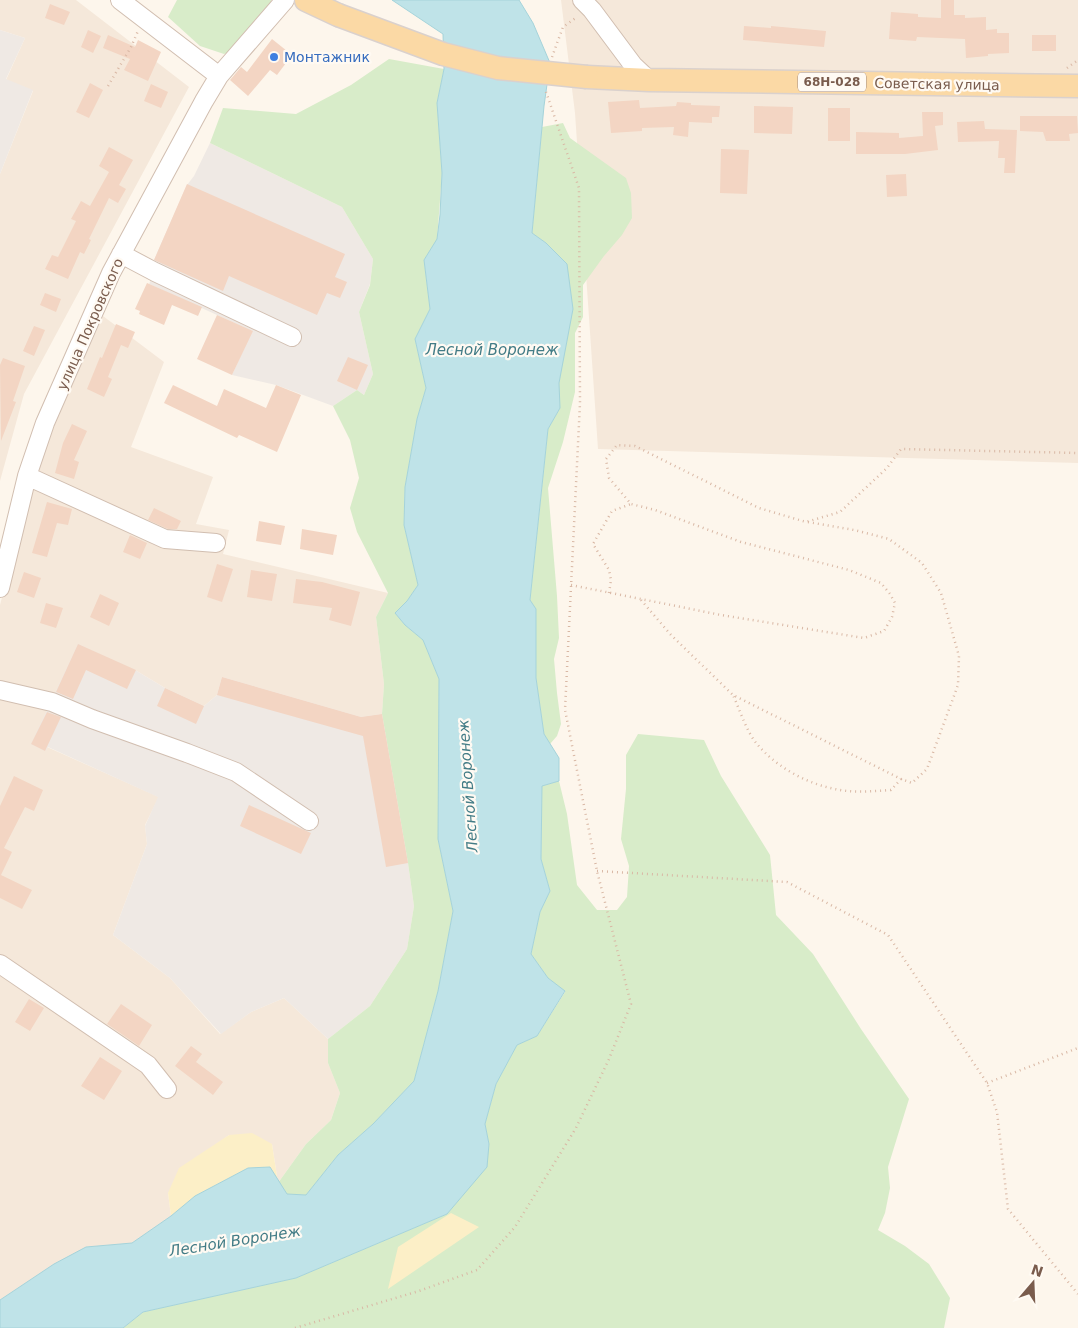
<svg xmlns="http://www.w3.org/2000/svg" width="1078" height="1328" font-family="'DejaVu Sans',sans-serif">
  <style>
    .residential { fill: #f5e8da }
    .industrial { fill: #efe9e4 }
    .green { fill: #d8ecc9 }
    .sand { fill: #fcefc7 }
    .water { fill: #bfe3e8; stroke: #a5d3da }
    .building { fill: #f3d5c3 }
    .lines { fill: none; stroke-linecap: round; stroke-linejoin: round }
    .minor-casing { stroke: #d1beb0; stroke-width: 20 }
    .major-casing { stroke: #dad1cd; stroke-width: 25 }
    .path { stroke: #d9b8a5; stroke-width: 2.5; stroke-dasharray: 1 4; stroke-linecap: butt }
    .minor { stroke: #fff; stroke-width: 18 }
    .major { stroke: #fbd9a5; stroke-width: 22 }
    .major-bridge-casing { stroke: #dad1cd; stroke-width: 25; stroke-linecap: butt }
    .major-bridge { stroke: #fbd9a5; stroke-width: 22 }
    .shop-dot { fill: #3f7fe0; stroke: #fffaf3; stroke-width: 2 }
    .labels { text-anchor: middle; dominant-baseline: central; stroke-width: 4.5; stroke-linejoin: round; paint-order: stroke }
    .shield { fill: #fffaf3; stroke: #a28b7f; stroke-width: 1 }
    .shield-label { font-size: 12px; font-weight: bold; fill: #7a5c4d }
    .shop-label { font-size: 14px; fill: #366cbe; stroke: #fffaf3; text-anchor: start }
    .street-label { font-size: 14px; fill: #7a5c4d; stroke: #fffaf3 }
    .water-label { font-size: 15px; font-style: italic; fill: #437c86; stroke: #fffaf3 }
  </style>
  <rect width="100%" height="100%" fill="#fdf6ec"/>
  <path class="residential" d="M 0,0 L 76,0 L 189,87 L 24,394 L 0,481 L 0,174 L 33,91 L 6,80 L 25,38 L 0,30 Z
    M 561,0 L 1078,0 L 1078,463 L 598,449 L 575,113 Z
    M 103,316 L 164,362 L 131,447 L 213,477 L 196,524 L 229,530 L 223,554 L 388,593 L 376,617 L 384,684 L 382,714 L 361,717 L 222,677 L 217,695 L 204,706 L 165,688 L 135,670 L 47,747 L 159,797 L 145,825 L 147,844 L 113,935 L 170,978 L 220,1034 L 251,1012 L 284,998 L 328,1039 L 328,1063 L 340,1093 L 331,1120 L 306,1144 L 278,1183 L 272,1144 L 229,1135 L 208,1151 L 168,1193 L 171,1216 L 132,1243 L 86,1247 L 0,1300 L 0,605 L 36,467 Z"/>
  <path class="industrial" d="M 0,30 L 25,38 L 6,79 L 33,90 L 0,174 Z
    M 210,143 L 342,207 L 373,259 L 370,284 L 359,312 L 373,374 L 364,395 L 357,390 L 333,406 L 276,385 L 232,375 L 252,331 L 149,284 L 159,263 L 154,260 L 187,185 L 194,176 Z
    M 78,644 L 135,670 L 165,688 L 204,706 L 217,695 L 222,677 L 361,717 L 382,714 L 408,863 L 414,906 L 407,949 L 370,1006 L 328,1039 L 284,998 L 251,1012 L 221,1034 L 170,978 L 113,935 L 147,844 L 145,826 L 158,797 L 48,747 L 45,751 L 31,744 Z"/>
  <path class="green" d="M 177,0 L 271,0 L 271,4 L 234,50 L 224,54 L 200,46 L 168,17 Z
    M 389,59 L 444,69 L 437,103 L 442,173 L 437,240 L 424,260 L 430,309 L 415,339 L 426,388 L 417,419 L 405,487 L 404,525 L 418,585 L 407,601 L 395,613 L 405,625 L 423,640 L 439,679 L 438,839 L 453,911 L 438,991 L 414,1081 L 373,1124 L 338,1155 L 306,1195 L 287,1194 L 278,1183 L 306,1144 L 331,1120 L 340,1093 L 328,1063 L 328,1039 L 370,1006 L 407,949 L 414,906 L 408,863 L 382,714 L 384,684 L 376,617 L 388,593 L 357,532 L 350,508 L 359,478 L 350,440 L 333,406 L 357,390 L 364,395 L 373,374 L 359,312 L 370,285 L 373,259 L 342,207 L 210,143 L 223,108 L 296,114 L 351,85 Z
    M 563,123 L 570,138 L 626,178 L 631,193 L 632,218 L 622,235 L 604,256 L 583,285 L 583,317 L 575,333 L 575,392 L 563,442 L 548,488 L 557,596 L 559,638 L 554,659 L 557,693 L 561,724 L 557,736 L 550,744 L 544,734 L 536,678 L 536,609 L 530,600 L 548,429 L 560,408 L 546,243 L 532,233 L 542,127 Z
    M 638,734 L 704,740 L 721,776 L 770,855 L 776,915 L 813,954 L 861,1029 L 909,1099 L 888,1167 L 890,1188 L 885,1213 L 878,1230 L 905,1246 L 929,1264 L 950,1298 L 944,1328 L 123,1328 L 143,1312 L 296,1278 L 447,1214 L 486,1167 L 489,1144 L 485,1124 L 496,1084 L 517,1045 L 537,1036 L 565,992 L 548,978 L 531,954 L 540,912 L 550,891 L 541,859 L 542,786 L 559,781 L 567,814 L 577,885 L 597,910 L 617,910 L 627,897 L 629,866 L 621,839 L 626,789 L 626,755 Z"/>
  <path class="sand" d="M 252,1133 L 272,1144 L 278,1183 L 270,1167 L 248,1168 L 195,1196 L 171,1216 L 168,1193 L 179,1168 L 229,1135 Z
    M 451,1213 L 479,1227 L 388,1289 L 398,1247 Z"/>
  <path class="water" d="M 392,0 L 519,0 L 533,23 L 550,63 L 544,106 L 532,233 L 546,243 L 567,264 L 573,309 L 559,383 L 560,408 L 548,429 L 530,600 L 536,609 L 536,678 L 544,734 L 559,758 L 559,781 L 542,786 L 541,859 L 550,891 L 540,912 L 531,954 L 548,978 L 565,991 L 537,1036 L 517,1045 L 496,1084 L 485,1124 L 489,1144 L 487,1167 L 447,1214 L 296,1278 L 143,1312 L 123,1328 L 0,1328 L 0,1300 L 54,1264 L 86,1247 L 132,1243 L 171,1216 L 195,1196 L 248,1168 L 270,1167 L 287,1194 L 306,1195 L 338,1155 L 373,1124 L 414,1081 L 438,991 L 453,911 L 438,839 L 439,679 L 423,640 L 405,625 L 395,613 L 407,601 L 418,585 L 404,525 L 405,487 L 417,419 L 426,388 L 415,339 L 430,309 L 424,260 L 437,239 L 440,215 L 442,173 L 437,103 L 444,69 L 443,34 Z"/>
  <path class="building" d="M 941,0 L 954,0 L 954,15 L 965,15 L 965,18 L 986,17 L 986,30 L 997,29 L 997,33 L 1009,33 L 1009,53 L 988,54 L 988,56 L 966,58 L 965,39 L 917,37 L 916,41 L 889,39 L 891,12 L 918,14 L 918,17 L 941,18 Z
    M 50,4 L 70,12 L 64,25 L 45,18 Z
    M 744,26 L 771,28 L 771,26 L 826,31 L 824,47 L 743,40 Z
    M 88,30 L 101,36 L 93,53 L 81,47 Z
    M 108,35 L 135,47 L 138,40 L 161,52 L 148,81 L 124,70 L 130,59 L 103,48 Z
    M 1032,35 L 1056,35 L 1056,51 L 1032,51 Z
    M 272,39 L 292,55 L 277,75 L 270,70 L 248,96 L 230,80 L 241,67 L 247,72 Z
    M 90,83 L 103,90 L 89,118 L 76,112 Z
    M 151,84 L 168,92 L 161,108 L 144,101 Z
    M 639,100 L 640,108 L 676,106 L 677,102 L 691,103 L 691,105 L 720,106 L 719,117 L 712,117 L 712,123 L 689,122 L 688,137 L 673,135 L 674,127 L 642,128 L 642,131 L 611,133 L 608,102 Z
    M 754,106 L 793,107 L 792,134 L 754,133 Z
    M 828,108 L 850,108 L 850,141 L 828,141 Z
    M 922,112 L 943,112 L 943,125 L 935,126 L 938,150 L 905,154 L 856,154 L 856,132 L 899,133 L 899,138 L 923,136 Z
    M 1020,116 L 1077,116 L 1078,133 L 1069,134 L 1070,141 L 1046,141 L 1043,132 L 1020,131 Z
    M 984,121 L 985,129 L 1017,130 L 1015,173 L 1004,173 L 1005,158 L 998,158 L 999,141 L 958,142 L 957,122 Z
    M 109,147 L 133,160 L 119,185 L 126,189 L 118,203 L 109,198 L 89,239 L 91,240 L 84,254 L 80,252 L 68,279 L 45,269 L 52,255 L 58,257 L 76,221 L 71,219 L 81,201 L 90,206 L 109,172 L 99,166 Z
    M 721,149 L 749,150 L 747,194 L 720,193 Z
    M 906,174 L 907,196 L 887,197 L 886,175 Z
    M 187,184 L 345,254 L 335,277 L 347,282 L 340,298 L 327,293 L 317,315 L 229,276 L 223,291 L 154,260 Z
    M 147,283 L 202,307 L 198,316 L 172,305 L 164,325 L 139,314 L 140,311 L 135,309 Z
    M 45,293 L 61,299 L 56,312 L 40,305 Z
    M 217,315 L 253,331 L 232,375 L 197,359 Z
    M 116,324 L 135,332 L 128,348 L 121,345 L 108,377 L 112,379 L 104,397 L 87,389 L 100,357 L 102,358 Z
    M 34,326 L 45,330 L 34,356 L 23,351 Z
    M 348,357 L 368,365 L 357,390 L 337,381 Z
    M 3,358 L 25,366 L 13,401 L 16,402 L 1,441 L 0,365 Z
    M 173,385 L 217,406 L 224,389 L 266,408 L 276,385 L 301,395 L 277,452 L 239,435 L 237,438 L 164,403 Z
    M 72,424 L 87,431 L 74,460 L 79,462 L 74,479 L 55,473 L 63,443 Z
    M 47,502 L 72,509 L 68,525 L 57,523 L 47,557 L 32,553 Z
    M 154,508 L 181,521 L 177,529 L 168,529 L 148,520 Z
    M 259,521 L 285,526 L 281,545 L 256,541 Z
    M 302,529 L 337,535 L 333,555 L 300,549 Z
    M 130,535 L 147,543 L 140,559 L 123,552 Z
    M 217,564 L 233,569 L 222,602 L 207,597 Z
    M 251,570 L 277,574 L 272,601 L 247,597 Z
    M 24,572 L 41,578 L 34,598 L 17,592 Z
    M 296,579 L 322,582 L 360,592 L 351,626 L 329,620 L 332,608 L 293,603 Z
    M 100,594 L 119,603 L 109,626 L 90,617 Z
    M 46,603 L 63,608 L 56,628 L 40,623 Z
    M 78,644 L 136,670 L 127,689 L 86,670 L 73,699 L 56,692 Z
    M 222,677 L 361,717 L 382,714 L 408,863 L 386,867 L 363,736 L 217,695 Z
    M 165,688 L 204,706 L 196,724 L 157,706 Z
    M 47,712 L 61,717 L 45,751 L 31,744 Z
    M 14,776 L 43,790 L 34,811 L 25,807 L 4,848 L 12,852 L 1,875 L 32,890 L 22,909 L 0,898 L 0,806 Z
    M 249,805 L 311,833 L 301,854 L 240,826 Z
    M 29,999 L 44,1008 L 30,1031 L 15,1022 Z
    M 121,1004 L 152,1025 L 139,1046 L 107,1024 Z
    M 191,1046 L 202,1054 L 196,1062 L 223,1082 L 213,1095 L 175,1066 Z
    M 100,1057 L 122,1071 L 104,1100 L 81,1086 Z"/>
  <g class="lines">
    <g class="minor-casing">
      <path id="minor" d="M 120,0 L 219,76
        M 582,0 L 592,10 L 633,65 L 649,80
        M 121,254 L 155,272 L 292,337
        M 27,476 L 165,539 L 216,543
        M 0,588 L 27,476 L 45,423 L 111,273 L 204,101 L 219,76 L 285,0
        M 0,690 L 52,702 L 92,719 L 187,753 L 236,772 L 309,821
        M 0,964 L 148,1065 L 167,1089"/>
    </g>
    <g class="major-casing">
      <path id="major" d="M 306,0 L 338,15
        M 587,77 L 649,80 L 1078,86"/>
    </g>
    <path class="path" d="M 552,57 L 563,27 L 577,17
      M 1067,68 L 1078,60
      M 108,86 L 131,47 L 138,31
      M 808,522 L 854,530 L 889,539 L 922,563 L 941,593 L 959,656 L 958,685 L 927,769 L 912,783 L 901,779
      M 571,585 L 721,615 L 864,638 L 884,631 L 892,617 L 895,603 L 890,594 L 881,583 L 849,570 L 741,542 L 655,510 L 631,504 L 609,478 L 606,459 L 617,445 L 635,446 L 759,508 L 806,522 L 840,512 L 887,468 L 901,449 L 1078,453
      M 609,593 L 611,580 L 609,570 L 593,544 L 612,511 L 631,504
      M 641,600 L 671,635 L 733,695 L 901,779 L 891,790 C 874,791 857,793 840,790 C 809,785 777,768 757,744 C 746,731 740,710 733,695
      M 597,871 L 787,882 L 888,935 L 987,1083 L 997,1112 L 1008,1209 L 1078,1294
      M 987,1083 L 1078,1048
      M 295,1328 L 419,1291 L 477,1270 L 515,1227 L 576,1128 L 609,1059 L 631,1004 L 597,871 L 565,710 L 580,403 L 579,188 L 545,89"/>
    <use href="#minor" class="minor"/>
    <use href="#major" class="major"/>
    <g class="major-bridge-casing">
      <path id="major-bridge" d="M 338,15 L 443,54 L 498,68 L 587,77"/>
    </g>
    <use href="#major-bridge" class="major-bridge"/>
  </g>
  <circle class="shop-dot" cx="274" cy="57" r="5"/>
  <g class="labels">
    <rect class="shield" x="798" y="72.5" width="68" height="19" rx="4"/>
    <g class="shield-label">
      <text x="832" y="82">68Н-028</text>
    </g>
    <g class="shop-label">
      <text x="284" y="57">Монтажник</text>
    </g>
    <g class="street-label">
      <text transform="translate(937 84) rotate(1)">Советская улица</text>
      <text transform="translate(90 324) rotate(-66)">улица Покровского</text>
    </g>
    <g class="water-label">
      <text x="492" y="350">Лесной Воронеж</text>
      <text transform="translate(468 786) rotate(-94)">Лесной Воронеж</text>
      <text transform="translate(235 1241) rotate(-9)">Лесной Воронеж</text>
    </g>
  </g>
  <g transform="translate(1033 1283) rotate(19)" stroke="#fffaf3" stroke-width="4" paint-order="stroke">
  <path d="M0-4L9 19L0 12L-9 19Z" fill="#7a5c4d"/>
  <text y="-8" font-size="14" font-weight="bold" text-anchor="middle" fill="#7a5c4d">N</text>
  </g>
</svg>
